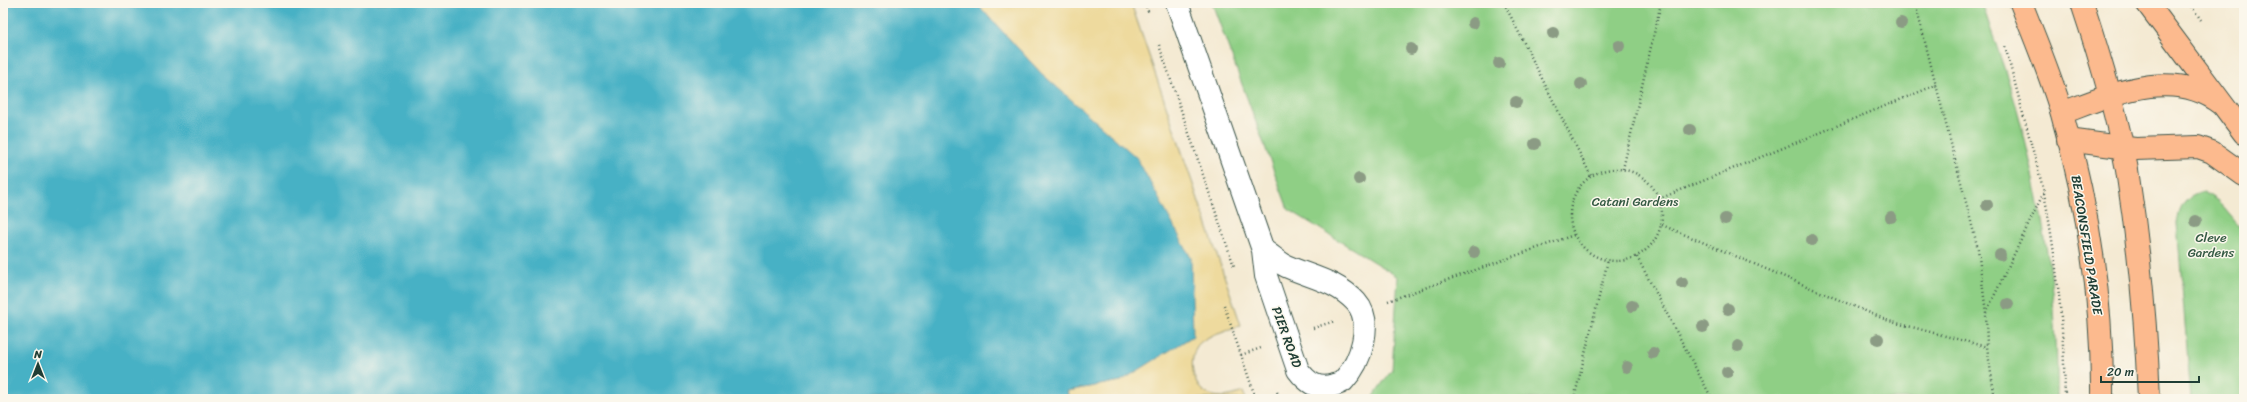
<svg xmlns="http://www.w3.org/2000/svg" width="2247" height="402" font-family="Sriracha,sans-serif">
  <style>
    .green { fill: #8fcf85; stroke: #57865c }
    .sand { fill: #eeda9e; stroke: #868c69 }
    .water { fill: #47b1c5; stroke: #33777c }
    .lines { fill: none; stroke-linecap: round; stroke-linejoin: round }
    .street-casing { stroke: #3f574c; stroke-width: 24 }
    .primary-casing { stroke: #3f574c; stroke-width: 24 }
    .path { stroke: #3f574c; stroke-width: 2.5; stroke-dasharray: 1 3; stroke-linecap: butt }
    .street { stroke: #fff; stroke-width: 22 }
    .primary { stroke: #fcba8e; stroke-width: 22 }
    .tree { fill: #8b9b84 }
    .labels { text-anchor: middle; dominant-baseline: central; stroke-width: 3; stroke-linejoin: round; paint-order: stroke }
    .park-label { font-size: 13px; fill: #355a44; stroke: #fbf7ec }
    .street-label { font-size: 13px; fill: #1f3d34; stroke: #fbf7ec }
  </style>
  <rect width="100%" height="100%" fill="#fbf7ec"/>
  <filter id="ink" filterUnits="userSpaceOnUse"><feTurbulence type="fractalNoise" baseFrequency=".025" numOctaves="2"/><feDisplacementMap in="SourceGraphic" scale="8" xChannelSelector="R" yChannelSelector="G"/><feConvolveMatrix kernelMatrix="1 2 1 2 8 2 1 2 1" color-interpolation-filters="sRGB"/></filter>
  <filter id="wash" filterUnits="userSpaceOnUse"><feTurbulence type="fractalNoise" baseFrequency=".012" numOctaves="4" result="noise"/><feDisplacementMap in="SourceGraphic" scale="16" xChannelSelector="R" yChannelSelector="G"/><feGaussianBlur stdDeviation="0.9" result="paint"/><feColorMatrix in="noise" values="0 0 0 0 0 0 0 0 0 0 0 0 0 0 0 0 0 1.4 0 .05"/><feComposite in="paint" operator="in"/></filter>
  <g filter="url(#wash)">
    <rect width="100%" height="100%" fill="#f4ead3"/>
    <path class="green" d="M 1212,3 L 1982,3 C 1993,38 2007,73 2017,109 C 2042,202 2059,302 2057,399 L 1371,399 L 1392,370 L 1398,277 L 1288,209 Z
      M 2204,192 L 2218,201 L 2244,232 L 2244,399 L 2191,399 L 2177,223 C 2180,205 2186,196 2204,192 Z"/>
    <path class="sand" d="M 976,3 L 1131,3 L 1241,325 C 1229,330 1205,335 1197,346 C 1188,361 1192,389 1210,395 C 1221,399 1232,396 1243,392 L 1246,399 L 1069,399 L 1067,391 L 1121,381 L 1041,73 Z"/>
    <path class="water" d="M 3,3 L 976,3 L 1041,73 L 1137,158 L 1191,258 L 1193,336 L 1121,381 L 1067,391 L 1069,399 L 3,399 Z"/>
  </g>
  <g filter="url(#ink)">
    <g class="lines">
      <g class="street-casing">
        <path id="street" d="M 1177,3 L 1263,250 L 1266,276 L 1298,370 C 1307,382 1318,391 1334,385 C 1337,384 1342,383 1344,380 C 1361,362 1374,322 1356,302 C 1337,281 1310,277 1286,266 C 1278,262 1271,255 1263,250"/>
      </g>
      <g class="primary-casing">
        <path id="primary" d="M 2021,3 C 2035,39 2051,76 2062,114 C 2088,206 2103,304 2102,399
          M 2082,3 C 2100,57 2117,114 2127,170 C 2139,246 2146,322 2149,399
          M 2147,3 L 2244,133
          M 2062,113 C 2113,94 2173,66 2222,104
          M 2068,140 L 2135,149 L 2198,147 L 2212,152 L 2244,175"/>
      </g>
      <path class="path" d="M 1145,3 L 1149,14
        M 1504,3 L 1591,176
        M 1915,3 L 1936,85
        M 2189,3 L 2201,20
        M 1159,45 L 1234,266
        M1570 215a46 46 0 1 1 92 0a46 46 0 1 1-92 0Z
        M 1623,169 L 1661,3
        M 2044,193 C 2057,261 2064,330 2065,399
        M 1659,199 L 1936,85 L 1978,249 L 1986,313 L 1987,347 L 1995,399
        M 1662,225 L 1889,321 L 1987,347
        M 1637,257 L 1712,399
        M 1388,301 L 1574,235
        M 1224,305 L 1256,399
        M 1986,313 L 2044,192 L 2005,46
        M 1313,328 L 1335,321
        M 1241,355 L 1261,348
        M 1277,392 L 1280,399
        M 1574,399 L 1608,260"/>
      <use href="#street" class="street"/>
      <use href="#primary" class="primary"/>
    </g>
    <g class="tree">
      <circle cx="1473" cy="23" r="6"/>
      <circle cx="1901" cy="23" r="6"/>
      <circle cx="1553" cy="33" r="6"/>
      <circle cx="1619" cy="46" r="6"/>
      <circle cx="1411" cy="49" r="6"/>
      <circle cx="1499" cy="63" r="6"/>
      <circle cx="1581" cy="84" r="6"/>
      <circle cx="1516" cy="102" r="6"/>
      <circle cx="1690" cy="130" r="6"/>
      <circle cx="1535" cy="144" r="6"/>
      <circle cx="1359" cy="179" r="6"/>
      <circle cx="1987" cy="205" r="6"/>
      <circle cx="1891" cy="217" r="6"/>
      <circle cx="1725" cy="219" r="6"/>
      <circle cx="2196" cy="221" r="6"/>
      <circle cx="1812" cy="240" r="6"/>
      <circle cx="1474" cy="252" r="6"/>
      <circle cx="2000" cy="255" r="6"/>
      <circle cx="1682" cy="283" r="6"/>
      <circle cx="2008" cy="304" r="6"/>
      <circle cx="1632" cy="306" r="6"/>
      <circle cx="1728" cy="309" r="6"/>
      <circle cx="1703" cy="327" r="6"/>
      <circle cx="1878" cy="339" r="6"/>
      <circle cx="1738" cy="346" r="6"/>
      <circle cx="1653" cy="353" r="6"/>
      <circle cx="1627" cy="367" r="6"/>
      <circle cx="1727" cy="372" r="6"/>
    </g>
  </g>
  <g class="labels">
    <g class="park-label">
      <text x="1635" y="201">Catani Gardens</text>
      <text x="2211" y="237">Cleve<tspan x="2211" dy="15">Gardens</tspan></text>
    </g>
    <g class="street-label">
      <text transform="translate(2087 245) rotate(81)">BEACONSFIELD PARADE</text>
      <text transform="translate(1287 337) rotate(70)">PIER ROAD</text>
    </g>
  </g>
  <rect width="2247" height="402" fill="none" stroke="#fbf7ec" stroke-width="16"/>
  <g transform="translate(38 364)" stroke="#fbf7ec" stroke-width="3" paint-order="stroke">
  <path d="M0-3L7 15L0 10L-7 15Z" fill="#1f3d34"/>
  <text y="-6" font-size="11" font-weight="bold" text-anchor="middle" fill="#1f3d34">N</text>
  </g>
  <path d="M2101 376v6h98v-6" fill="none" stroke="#1f3d34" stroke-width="2"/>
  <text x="2107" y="376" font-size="12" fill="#1f3d34" stroke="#fbf7ec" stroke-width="3" paint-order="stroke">20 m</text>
</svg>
